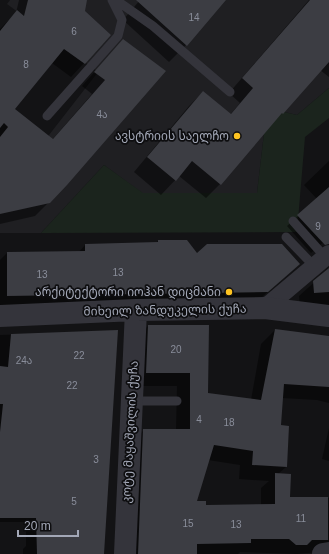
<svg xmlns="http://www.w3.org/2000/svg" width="329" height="554" font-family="Arial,'Noto Sans Georgian',sans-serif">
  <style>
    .built { fill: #1f1f22 }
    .green { fill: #1b241d }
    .shadow { fill: #0007; fill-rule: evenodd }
    .building { fill: #3c3d43 }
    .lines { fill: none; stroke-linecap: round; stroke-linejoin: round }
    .service { stroke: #34343b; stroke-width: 9 }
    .minor { stroke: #34343b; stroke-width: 18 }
    .tertiary { stroke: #34343b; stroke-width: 22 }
    .poi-dot { fill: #ffc421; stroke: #0e0e10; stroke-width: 1.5 }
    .labels { text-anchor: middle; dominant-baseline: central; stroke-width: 3.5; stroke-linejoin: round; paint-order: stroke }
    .number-label { font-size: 10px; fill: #898d9a }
    .poi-label { font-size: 12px; fill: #a3a8b7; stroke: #0e0e10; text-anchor: end }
    .street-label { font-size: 12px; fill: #a3a8b7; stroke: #0e0e10 }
  </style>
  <rect width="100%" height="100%" fill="#131315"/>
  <path class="built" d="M 10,0 L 329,0 L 329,88 L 297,115 L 267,108 L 257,193 L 142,193 L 104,165 L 41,233 L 0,233 L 0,198 L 98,72 L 7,4 Z"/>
  <path class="green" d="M 329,88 L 329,118 L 305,137 L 297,232 L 41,233 L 104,165 L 143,193 L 257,193 L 267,108 L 297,115 Z"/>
  <path class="shadow" d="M 19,0 L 86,0 L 84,12 L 110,35 L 71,77 L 52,63 L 14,109 L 52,140 L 92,94 L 82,86 L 123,40 L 67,184 L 35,216 L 0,224 L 0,29 L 16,13 Z
    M 140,0 L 225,0 L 186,45 L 169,62 L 123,20 Z
    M 309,0 L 329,0 L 329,77 L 320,70 L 270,126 L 220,184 L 206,198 L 179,176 L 161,195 L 134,172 L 189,106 L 203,92 L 230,115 L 240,103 L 229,93 Z
    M 329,161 L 329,237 L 311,253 L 287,226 L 317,199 L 304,185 Z
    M 158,241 L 197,255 L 283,278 L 252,306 L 0,310 L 0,260 L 7,253 L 79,252 L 85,245 L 156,243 Z
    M 329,269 L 329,305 L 300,307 L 299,296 Z
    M 148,326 L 208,326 L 207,394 L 251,400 L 261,344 L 275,330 L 329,337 L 329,403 L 317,400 L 282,398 L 280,426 L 288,427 L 286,467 L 278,474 L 289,498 L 329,498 L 329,551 L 297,554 L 240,552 L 238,554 L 125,554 L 130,444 L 144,430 L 176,430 L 177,386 L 132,386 L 134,340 ZM 208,460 L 240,465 L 239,479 L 269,481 L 261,488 L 261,505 L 205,506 L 195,502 Z
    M 117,331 L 103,554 L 23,554 L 23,549 L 26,546 L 26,522 L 0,522 L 0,335 Z
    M 329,428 L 329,461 L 322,459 Z"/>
  <path class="building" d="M 28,0 L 87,0 L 85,11 L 111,35 L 85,64 L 64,49 L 15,109 L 53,139 L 105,80 L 94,72 L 123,39 L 166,71 L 67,185 L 50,203 L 0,214 L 0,137 L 8,127 L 4,123 L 0,128 L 0,31 L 17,10 L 24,16 Z
    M 136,0 L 226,0 L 187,46 Z
    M 310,0 L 329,0 L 329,62 L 283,114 L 282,113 L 221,185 L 192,161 L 176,181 L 147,157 L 203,91 L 231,114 L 253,88 L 242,78 Z
    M 329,187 L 329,244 L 325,245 L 297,215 Z
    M 158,240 L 187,240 L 197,253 L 207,244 L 282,244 L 300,264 L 268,292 L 7,296 L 7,252 L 85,251 L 85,244 L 158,242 Z
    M 329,268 L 329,292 L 314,293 L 313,281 Z
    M 148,325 L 209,325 L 208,393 L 261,400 L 275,329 L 329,336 L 329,387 L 284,384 L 281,425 L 289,426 L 287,467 L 252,465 L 253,451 L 214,445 L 197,501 L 206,501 L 206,505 L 275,504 L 275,473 L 291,474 L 290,497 L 328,497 L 328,540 L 312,540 L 307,545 L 296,545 L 289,539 L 251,539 L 251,543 L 197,544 L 197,554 L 138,554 L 143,429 L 190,429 L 190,373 L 146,373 Z
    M 118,330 L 104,554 L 37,554 L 36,518 L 0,518 L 0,432 L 3,404 L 0,404 L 0,366 L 8,367 L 11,334 Z"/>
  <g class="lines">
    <path class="service" d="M 116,0 L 153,26 L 230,92
      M 47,116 L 118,36 L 122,20 L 112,0
      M 293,221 L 325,257
      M 286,237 L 314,266
      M 132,401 L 177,401"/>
    <path class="minor" d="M 265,308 L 329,254"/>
    <path class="tertiary" d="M 0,316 L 136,310 L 265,308 L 329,316
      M 125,554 L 136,310
      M 323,554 L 329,553"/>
  </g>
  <g class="poi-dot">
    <circle cx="237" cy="136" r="4"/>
    <circle cx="229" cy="292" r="4"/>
  </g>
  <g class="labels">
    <g class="number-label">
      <text x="194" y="17">14</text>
      <text x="74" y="31">6</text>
      <text x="26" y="64">8</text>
      <text x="102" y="114">4ა</text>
      <text x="318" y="226">9</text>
      <text x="118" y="272">13</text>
      <text x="42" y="274">13</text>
      <text x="176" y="349">20</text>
      <text x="79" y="355">22</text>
      <text x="24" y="360">24ა</text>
      <text x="72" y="385">22</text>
      <text x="199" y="419">4</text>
      <text x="229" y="422">18</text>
      <text x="96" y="459">3</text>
      <text x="74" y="501">5</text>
      <text x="301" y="518">11</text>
      <text x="188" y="523">15</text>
      <text x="236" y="524">13</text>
    </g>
    <g class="poi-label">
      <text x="229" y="136">ავსტრიის საელჩო</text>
      <text x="221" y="292">არქიტექტორი იოჰან დიცმანი</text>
    </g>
    <g class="street-label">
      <text transform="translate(165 310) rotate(-1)">მიხეილ ზანდუკელის ქუჩა</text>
      <text transform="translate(130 432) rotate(-87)">კოტე მაყაშვილის ქუჩა</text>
    </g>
  </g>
  <path d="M18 530v6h60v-6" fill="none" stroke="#a3a8b7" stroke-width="2"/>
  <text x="24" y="530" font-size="12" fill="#a3a8b7" stroke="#0e0e10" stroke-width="3" paint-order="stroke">20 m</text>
</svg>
